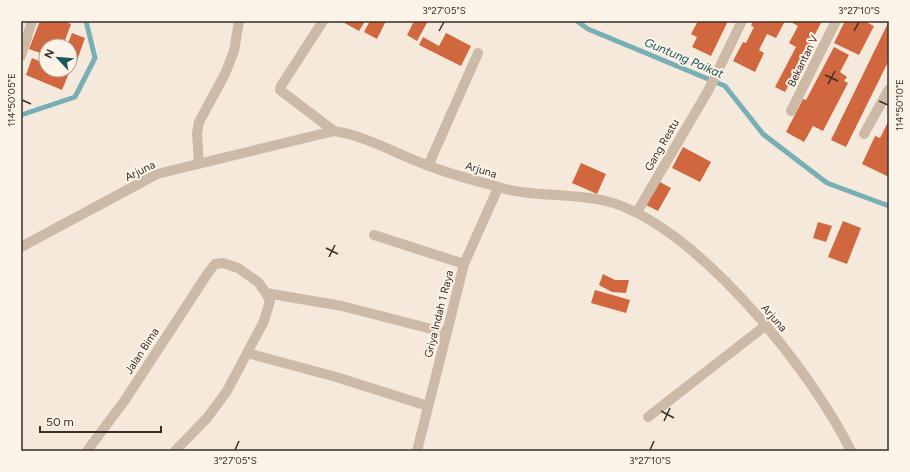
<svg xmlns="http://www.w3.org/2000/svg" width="910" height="472" font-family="Figtree,sans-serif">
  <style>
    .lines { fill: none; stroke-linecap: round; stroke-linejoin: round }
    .stream { stroke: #78afb4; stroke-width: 5 }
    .building { fill: #d0673e }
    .minor { stroke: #cdbaa6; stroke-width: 10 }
    .ticks { fill: none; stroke: #392e28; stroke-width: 1.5 }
    .labels { text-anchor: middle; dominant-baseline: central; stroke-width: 4; stroke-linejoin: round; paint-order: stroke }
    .street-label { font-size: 11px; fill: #392e28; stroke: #fbf3e8 }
    .water-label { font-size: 12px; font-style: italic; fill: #19575e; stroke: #fbf3e8 }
    .neatline { fill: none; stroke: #392e28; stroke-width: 1.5 }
    .ticks-label { font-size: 10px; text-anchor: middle; fill: #392e28 }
  </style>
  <rect width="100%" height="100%" fill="#f4e9db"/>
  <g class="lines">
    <path class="stream" d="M 577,21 L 588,29 L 725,86 L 763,134 L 827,183 L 889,206
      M 21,115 L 75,97 L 95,58 L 86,21"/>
  </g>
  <path class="building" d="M 40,21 L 63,21 L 71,24 L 63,46 L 46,46 L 46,55 L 29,49 Z
    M 341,21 L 361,21 L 364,23 L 359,31 Z
    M 370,21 L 386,21 L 377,39 L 364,32 Z
    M 414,21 L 428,21 L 417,41 L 407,35 Z
    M 698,21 L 728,21 L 711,56 L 692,47 L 697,37 L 691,34 Z
    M 753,21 L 785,21 L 776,38 L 767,34 L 759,50 L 764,53 L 755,72 L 733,61 L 743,42 L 746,43 L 754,27 L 751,26 Z
    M 789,21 L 822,21 L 785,92 L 775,87 L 796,47 L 789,43 L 798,26 Z
    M 845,21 L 864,21 L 874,26 L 859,55 L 834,43 Z
    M 889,21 L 889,60 L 846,147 L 831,140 Z
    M 72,33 L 85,38 L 75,66 L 70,64 L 70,46 L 67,46 Z
    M 446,33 L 471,46 L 461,66 L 419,45 L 423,37 L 439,46 Z
    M 834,47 L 849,55 L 840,72 L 847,77 L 844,81 L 848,83 L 823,131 L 813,126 L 804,142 L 786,132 L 803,99 L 806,100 Z
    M 32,58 L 46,64 L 46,70 L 62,70 L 69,73 L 62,90 L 26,75 Z
    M 889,120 L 889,177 L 862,164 L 875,136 L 880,138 Z
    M 683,147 L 711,162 L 700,182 L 672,168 Z
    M 581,163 L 606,174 L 597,194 L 572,183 Z
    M 660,182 L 671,188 L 658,211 L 646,205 Z
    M 843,221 L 861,228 L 847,264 L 828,257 Z
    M 818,222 L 832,226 L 826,242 L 813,238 Z
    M 603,274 L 615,280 L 629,280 L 626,293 L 612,292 L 599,285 Z
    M 595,290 L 630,300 L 626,313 L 591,303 Z"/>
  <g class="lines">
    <path class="minor" d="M 323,21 L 281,86 L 280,90 L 334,131
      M 21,56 L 32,21
      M 791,111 L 836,21
      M 864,134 L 889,89
      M 199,164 L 197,133 L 199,122 L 225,74 L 234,51 L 239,21
      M 428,166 L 478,53
      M 637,212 L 708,91 L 742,21
      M 374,235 L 464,264
      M 21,247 L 157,174 L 334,131 C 367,136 396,154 427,165 C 449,174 472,180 495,186 C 531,198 570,192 606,201 C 695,223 812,371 851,451
      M 266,293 L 342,306 L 447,333
      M 247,353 L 336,377 L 428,406
      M 648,417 L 765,326
      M 87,451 L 125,400 L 208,273 L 215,264 L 223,263 L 238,268 L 258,282 L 266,293 L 270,301 L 264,321 L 227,391 L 207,418 L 175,451
      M 417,451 L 464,264 L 498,188"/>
  </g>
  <path class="ticks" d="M 439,31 L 444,22M 854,31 L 859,22M 825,75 L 838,81M 828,84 L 835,71M 22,100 L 31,104M 879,101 L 888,105M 326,248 L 338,254M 329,257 L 335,245M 661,411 L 674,418M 664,421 L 670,408M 235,450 L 239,441M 650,450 L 654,441"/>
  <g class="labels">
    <g class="street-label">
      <text transform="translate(803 61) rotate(-64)">Bekantan V</text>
      <text transform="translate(662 145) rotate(-60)">Gang Restu</text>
      <text transform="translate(481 170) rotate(17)">Arjuna</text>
      <text transform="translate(140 171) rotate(-26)">Arjuna</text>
      <text transform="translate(439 314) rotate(-76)">Griya Indah 1 Raya</text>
      <text transform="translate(774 318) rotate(49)">Arjuna</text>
      <text transform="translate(142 351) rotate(-57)">Jalan Bima</text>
    </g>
    <g class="water-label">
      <text transform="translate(684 58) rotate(23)">Guntung Paikat</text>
    </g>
  </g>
  <rect width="910" height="472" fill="none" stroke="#fbf3e8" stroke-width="44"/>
  <g transform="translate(58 58) rotate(296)"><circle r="19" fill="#fbf3e8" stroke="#ada49b"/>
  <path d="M0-3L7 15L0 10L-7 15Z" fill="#19575e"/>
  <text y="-6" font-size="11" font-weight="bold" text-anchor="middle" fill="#392e28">N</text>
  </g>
  <path d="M40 426v6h121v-6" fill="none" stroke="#392e28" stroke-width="2"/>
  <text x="46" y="426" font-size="12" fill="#392e28" stroke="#fbf3e8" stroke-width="3" paint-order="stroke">50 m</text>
  <rect x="22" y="22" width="866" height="428" class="neatline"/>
  <g class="ticks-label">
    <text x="444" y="14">3°27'05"S</text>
    <text x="859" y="14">3°27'10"S</text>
    <text transform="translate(11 100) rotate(-90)" y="4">114°50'05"E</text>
    <text transform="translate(899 105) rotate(-90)" y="4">114°50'10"E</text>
    <text x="235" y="464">3°27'05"S</text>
    <text x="650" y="464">3°27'10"S</text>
  </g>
</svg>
